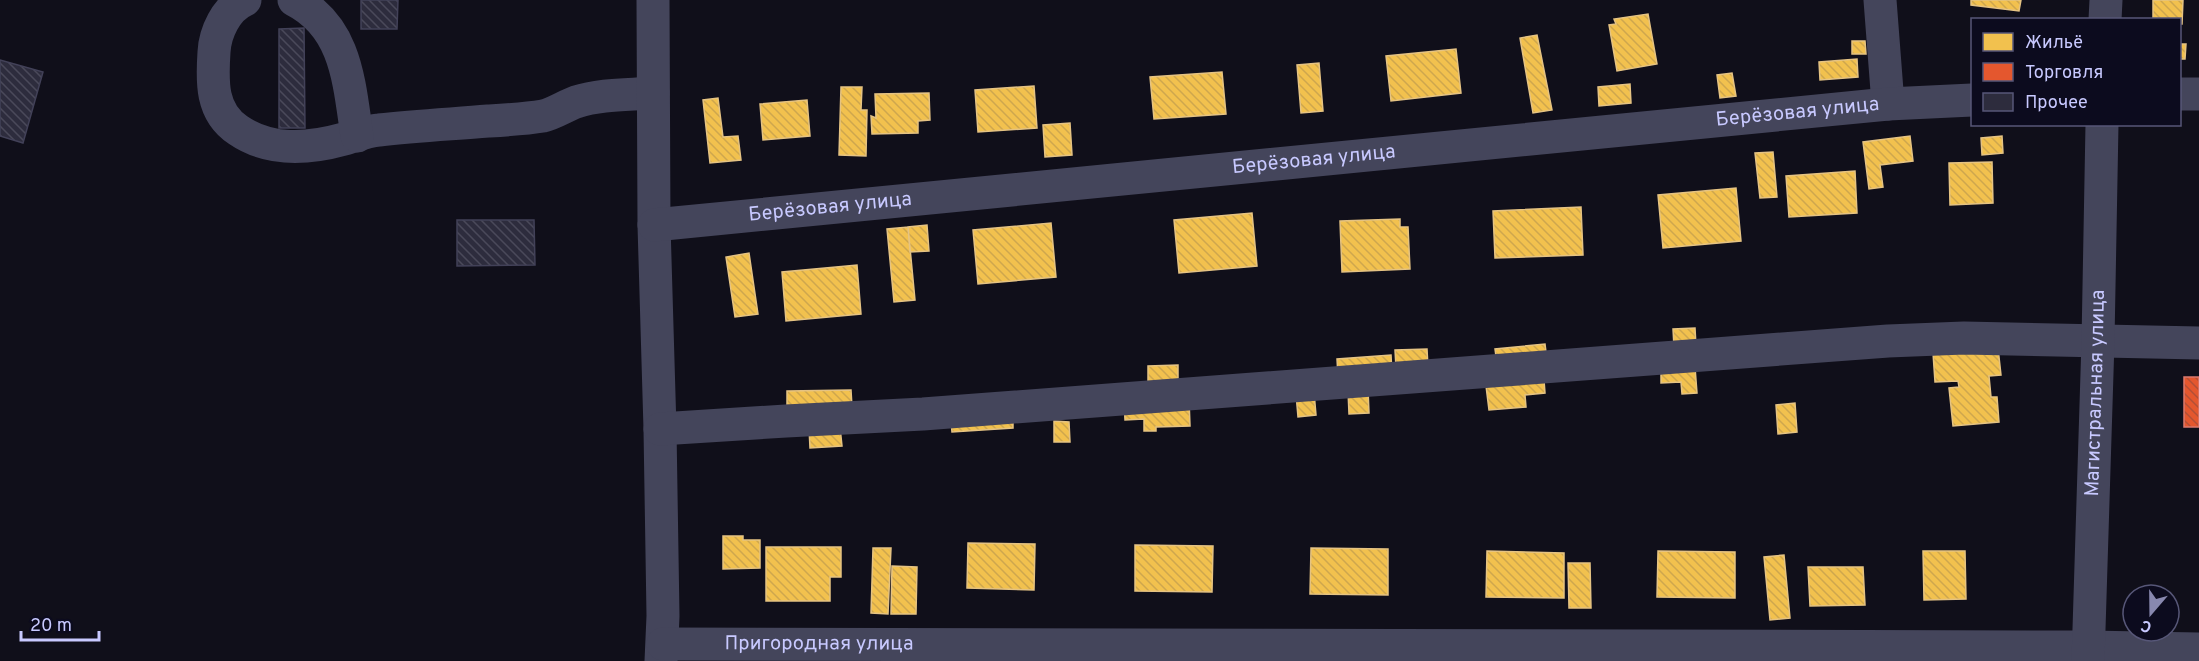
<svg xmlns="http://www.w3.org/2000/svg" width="2199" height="661" font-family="Overpass,sans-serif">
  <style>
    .homes { fill: url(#homes-back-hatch); stroke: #e5c383; stroke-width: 1.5 }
    .shops { fill: url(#shops-back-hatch); stroke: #dc796d; stroke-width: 1.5 }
    .building { fill: url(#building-back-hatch); stroke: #424158; stroke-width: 1.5 }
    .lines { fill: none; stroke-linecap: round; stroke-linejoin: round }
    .minor { stroke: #44455b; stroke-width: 33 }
    .labels { text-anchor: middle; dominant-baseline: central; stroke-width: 6; stroke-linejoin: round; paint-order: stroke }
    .street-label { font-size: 20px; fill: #c8c9ff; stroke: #0c0b1e }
  </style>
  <defs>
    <pattern id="homes-back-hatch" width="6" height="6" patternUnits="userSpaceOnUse" patternTransform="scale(1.5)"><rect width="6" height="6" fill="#f2c14e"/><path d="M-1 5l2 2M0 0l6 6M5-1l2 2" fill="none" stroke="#cea64e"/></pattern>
    <pattern id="shops-back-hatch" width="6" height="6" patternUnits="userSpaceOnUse" patternTransform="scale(1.5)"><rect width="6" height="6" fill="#e4572e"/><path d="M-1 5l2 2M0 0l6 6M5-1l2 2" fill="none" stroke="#b24f37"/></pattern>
    <pattern id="building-back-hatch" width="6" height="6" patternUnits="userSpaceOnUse" patternTransform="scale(1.5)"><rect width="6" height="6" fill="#2d2c3d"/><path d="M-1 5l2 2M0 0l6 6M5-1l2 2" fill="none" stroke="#4a495a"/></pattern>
  </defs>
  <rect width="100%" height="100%" fill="#100f1a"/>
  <path class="homes" d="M 1971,0 L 2021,0 L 2019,11 L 1971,5 Z
    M 2153,0 L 2183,0 L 2182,24 L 2180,24 L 2180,20 L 2153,20 Z
    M 1648,14 L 1657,64 L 1617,71 L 1609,25 L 1616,24 L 1614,19 Z
    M 1537,35 L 1552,110 L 1533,113 L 1520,38 Z
    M 1852,41 L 1865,41 L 1866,54 L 1852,54 Z
    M 2180,44 L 2186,44 L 2185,59 L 2180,59 Z
    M 1456,49 L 1461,93 L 1391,101 L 1386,56 Z
    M 1857,59 L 1858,77 L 1820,80 L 1819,62 Z
    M 1319,63 L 1323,111 L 1301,113 L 1297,65 Z
    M 1222,72 L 1226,114 L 1154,119 L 1150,77 Z
    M 1732,73 L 1736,96 L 1720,98 L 1717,75 Z
    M 1630,84 L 1631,103 L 1599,106 L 1598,87 Z
    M 1034,86 L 1037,128 L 978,132 L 975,90 Z
    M 841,87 L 862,87 L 861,110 L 867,110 L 866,156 L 839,155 Z
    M 929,93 L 930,120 L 918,121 L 918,133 L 872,134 L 871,116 L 876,118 L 875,94 Z
    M 718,98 L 723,137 L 738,136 L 741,160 L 710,163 L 703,100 Z
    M 807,100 L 810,136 L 763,140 L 760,104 Z
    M 1070,123 L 1072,155 L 1045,157 L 1043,125 Z
    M 1910,136 L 1913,161 L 1880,165 L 1883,187 L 1869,189 L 1863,142 Z
    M 2002,136 L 2003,153 L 1982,155 L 1981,138 Z
    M 1773,152 L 1777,197 L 1760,198 L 1755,153 Z
    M 1992,162 L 1993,203 L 1950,205 L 1949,163 Z
    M 1855,171 L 1857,213 L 1789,217 L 1786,176 Z
    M 1736,188 L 1741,241 L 1663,248 L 1658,195 Z
    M 1581,207 L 1583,255 L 1495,258 L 1493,211 Z
    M 1252,213 L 1257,266 L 1179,273 L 1174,220 Z
    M 1400,219 L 1400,227 L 1408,227 L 1410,269 L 1342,272 L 1340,221 Z
    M 1051,223 L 1056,277 L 978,284 L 973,230 Z
    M 927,225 L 929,251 L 910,252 L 908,227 Z
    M 908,227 L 915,300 L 894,302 L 887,229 Z
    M 749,253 L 758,314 L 735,317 L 726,257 Z
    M 857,265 L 861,314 L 786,321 L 782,272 Z
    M 1695,328 L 1696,346 L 1674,347 L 1673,329 Z
    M 1545,344 L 1547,360 L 1497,364 L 1495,349 Z
    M 1998,348 L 2001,375 L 1989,376 L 1991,397 L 1997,397 L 1999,422 L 1953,426 L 1949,388 L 1959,387 L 1958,381 L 1935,382 L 1933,353 Z
    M 1427,349 L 1428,367 L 1396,368 L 1395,350 Z
    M 1391,355 L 1392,373 L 1338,377 L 1337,359 Z
    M 1178,365 L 1178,387 L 1148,387 L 1148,366 Z
    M 1695,367 L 1697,393 L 1682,394 L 1681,382 L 1661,383 L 1661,369 Z
    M 1544,380 L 1545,393 L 1525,395 L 1526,407 L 1489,410 L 1486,386 Z
    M 1368,389 L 1369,413 L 1349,414 L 1348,391 Z
    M 851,390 L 852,407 L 787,408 L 787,391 Z
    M 1314,392 L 1316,415 L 1298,417 L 1296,394 Z
    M 1189,399 L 1190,426 L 1156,427 L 1156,431 L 1144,431 L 1144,419 L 1125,420 L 1124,402 Z
    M 1795,403 L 1797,432 L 1778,434 L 1776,405 Z
    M 1013,417 L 1013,428 L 952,432 L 951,421 Z
    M 1054,421 L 1069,422 L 1070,442 L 1054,442 Z
    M 840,427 L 842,446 L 810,448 L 809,428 Z
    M 723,536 L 743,536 L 743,540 L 760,540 L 760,568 L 723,569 Z
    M 968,543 L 1035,544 L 1034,590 L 967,588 Z
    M 1135,545 L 1213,546 L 1212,592 L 1135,591 Z
    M 766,547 L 841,547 L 841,577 L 830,577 L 830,601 L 766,601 Z
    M 873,548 L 891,548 L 888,614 L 871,613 Z
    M 1311,548 L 1388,549 L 1388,595 L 1310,594 Z
    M 1487,551 L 1564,553 L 1564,598 L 1486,597 Z
    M 1658,551 L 1735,552 L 1735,598 L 1657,597 Z
    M 1923,551 L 1965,551 L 1966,599 L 1924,600 Z
    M 1784,555 L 1790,618 L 1770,620 L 1764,557 Z
    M 1568,563 L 1590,563 L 1591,608 L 1569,608 Z
    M 892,566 L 917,567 L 916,614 L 891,614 Z
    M 1808,567 L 1863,567 L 1865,605 L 1810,606 Z"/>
  <path class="shops" d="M 2184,377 L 2199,377 L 2199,427 L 2184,427 Z"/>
  <path class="building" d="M 361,0 L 398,0 L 397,29 L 361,29 Z
    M 304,28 L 305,128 L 279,128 L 279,29 Z
    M 0,60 L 43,72 L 23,143 L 0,136 Z
    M 457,220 L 534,220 L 535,265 L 457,266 Z"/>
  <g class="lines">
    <g class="minor">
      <path d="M 245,0 C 226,8 215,33 214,52 C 212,82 211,112 238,130 C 270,152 308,149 344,139 C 355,136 367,131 379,130 C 415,126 452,124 488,121 C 506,120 525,119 543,116 C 555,113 565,106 576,102 C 601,94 628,95 653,93"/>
      <path d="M 294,0 C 347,27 349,83 357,136"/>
      <path d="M 653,0 L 654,225 L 660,429 L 663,616 L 661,661"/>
      <path d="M 1880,0 L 1888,104"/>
      <path d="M 2105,20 L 2106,0"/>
      <path d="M 2180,94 L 2199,94"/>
      <path id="s1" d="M 654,225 L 1888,104 L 1972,100"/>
      <path d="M 660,429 L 786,421 L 923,414 L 1888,341 L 1964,338 L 2199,343"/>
      <path id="s2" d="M 663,644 L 2088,647 L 2199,649"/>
      <path id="s3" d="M 2088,661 L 2098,341 L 2102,124"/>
    </g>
  </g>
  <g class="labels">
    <g class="street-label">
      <text stroke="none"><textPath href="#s1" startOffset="1149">Берёзовая улица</textPath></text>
      <text stroke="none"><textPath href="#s1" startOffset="663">Берёзовая улица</textPath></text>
      <text stroke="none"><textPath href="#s1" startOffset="177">Берёзовая улица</textPath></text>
      <text stroke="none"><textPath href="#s3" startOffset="268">Магистральная улица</textPath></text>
      <text stroke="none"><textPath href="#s2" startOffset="156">Пригородная улица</textPath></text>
    </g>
  </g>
  <rect x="1971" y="18" width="210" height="108" fill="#0c0b1e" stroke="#575778" stroke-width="1.5"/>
  <rect x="1983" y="33" width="30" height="18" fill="#f2c14e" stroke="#575778" stroke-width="1.5"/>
  <text x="2025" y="48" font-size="18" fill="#c8c9ff">Жильё</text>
  <rect x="1983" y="63" width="30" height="18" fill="#e4572e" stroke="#575778" stroke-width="1.5"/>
  <text x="2025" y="78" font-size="18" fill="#c8c9ff">Торговля</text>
  <rect x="1983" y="93" width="30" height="18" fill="#2d2c3d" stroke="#575778" stroke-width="1.5"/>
  <text x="2025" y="108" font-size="18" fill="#c8c9ff">Прочее</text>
  <g transform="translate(2151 613) rotate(200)"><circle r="28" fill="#0c0b1e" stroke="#575778" stroke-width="1.5"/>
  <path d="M0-4.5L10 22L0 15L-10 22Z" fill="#8888af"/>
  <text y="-9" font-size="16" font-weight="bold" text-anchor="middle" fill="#c8c9ff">С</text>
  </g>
  <path d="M21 631v9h78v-9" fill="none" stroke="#c8c9ff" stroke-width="3"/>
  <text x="30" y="631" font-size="18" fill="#c8c9ff" stroke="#0c0b1e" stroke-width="4.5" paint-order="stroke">20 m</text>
</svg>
